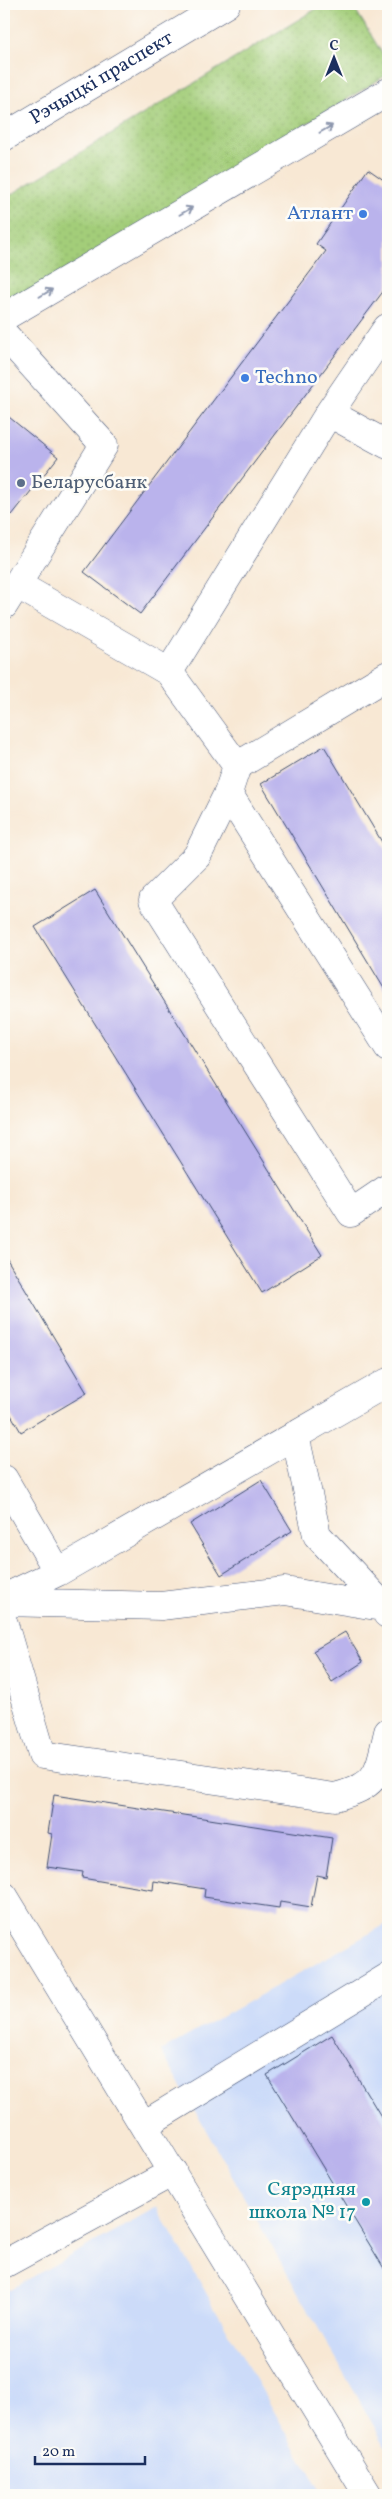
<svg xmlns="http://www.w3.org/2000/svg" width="392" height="2499" font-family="Vollkorn,serif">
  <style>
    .built { fill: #ccdbf9 }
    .grass { fill: url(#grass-dots); stroke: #5f7e6c }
    .building { fill: #bab3ec }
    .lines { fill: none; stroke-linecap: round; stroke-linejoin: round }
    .minor-casing { stroke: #3c4b70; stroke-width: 29 }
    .major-casing { stroke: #3c4b70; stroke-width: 29 }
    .minor { stroke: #fff; stroke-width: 28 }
    .major { stroke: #fff; stroke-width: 28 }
    .oneway { stroke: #8d97ae }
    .shop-dot { fill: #3f7fe0; stroke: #fdfcf7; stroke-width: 2 }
    .service-dot { fill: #5c6f8a; stroke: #fdfcf7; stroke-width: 2 }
    .culture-dot { fill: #0f9aa8; stroke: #fdfcf7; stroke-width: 2 }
    .labels { text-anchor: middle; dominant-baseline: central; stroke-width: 5; stroke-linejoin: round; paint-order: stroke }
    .street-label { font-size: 20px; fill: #1b2f5e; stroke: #fdfcf7 }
    .shop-label { font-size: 20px; fill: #366cbe; stroke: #fdfcf7; text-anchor: end }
    .service-label { font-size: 20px; fill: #4e5e75; stroke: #fdfcf7; text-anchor: start }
    .culture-label { font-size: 20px; fill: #0d838f; stroke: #fdfcf7; text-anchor: end }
  </style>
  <defs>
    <pattern id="grass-dots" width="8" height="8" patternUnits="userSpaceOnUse" patternTransform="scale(1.25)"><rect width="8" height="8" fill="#a3cd79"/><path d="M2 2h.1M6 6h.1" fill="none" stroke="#8cb06b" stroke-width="1.8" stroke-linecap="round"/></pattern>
  </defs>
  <rect width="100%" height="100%" fill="#fdfcf7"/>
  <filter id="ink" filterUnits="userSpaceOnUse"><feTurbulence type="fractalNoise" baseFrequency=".02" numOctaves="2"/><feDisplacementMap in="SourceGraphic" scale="10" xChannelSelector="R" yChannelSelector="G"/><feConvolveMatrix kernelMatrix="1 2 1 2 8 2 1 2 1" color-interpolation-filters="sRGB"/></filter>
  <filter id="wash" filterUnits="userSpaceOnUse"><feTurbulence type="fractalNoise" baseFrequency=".0096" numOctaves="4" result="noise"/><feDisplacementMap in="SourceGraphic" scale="20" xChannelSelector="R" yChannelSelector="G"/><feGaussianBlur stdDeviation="1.12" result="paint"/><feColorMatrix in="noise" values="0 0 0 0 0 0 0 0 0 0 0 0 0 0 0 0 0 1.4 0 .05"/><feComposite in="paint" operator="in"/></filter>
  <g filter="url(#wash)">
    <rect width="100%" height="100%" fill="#f8e8d4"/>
    <path class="built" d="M 388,1923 L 388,2451 L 161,2051 Z
      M 157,2207 L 322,2495 L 4,2495 L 4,2293 Z"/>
    <path class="grass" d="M 324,4 L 352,4 L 388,63 L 388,74 L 4,309 L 4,199 Z"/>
    <g id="blocks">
      <path class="building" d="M 368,169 L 388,183 L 388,285 L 140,614 L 84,572 L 326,251 L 316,244 Z
        M 4,413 L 58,457 L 12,515 L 4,508 Z
        M 324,746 L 388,852 L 388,995 L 261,784 Z
        M 95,890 L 322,1255 L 262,1293 L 35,927 Z
        M 4,1254 L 87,1393 L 21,1432 L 4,1403 Z
        M 261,1480 L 292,1531 L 221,1575 L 190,1524 Z
        M 345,1632 L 363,1662 L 332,1682 L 313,1651 Z
        M 54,1795 L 332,1838 L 326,1877 L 317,1875 L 311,1907 L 280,1902 L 279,1908 L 204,1897 L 205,1889 L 154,1881 L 153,1890 L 82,1878 L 83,1872 L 47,1867 L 52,1834 L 48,1833 Z
        M 332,2035 L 388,2128 L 388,2275 L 267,2075 Z"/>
    </g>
  </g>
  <g filter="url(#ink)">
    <use href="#blocks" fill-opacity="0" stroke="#3c4b70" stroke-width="1"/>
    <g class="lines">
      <g class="minor-casing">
        <path id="minor" d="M 4,317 L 388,92
          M 4,334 L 104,445 L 4,605
          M 329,413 L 388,445
          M 18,585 L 169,672 L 329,413 L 387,328
          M 169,672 L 237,766 L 388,675
          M 237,766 L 228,793 L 197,856 L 153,900 L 351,1213 L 388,1188
          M 228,793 L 388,1047
          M 295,1435 L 317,1535 L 385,1608 L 387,1614
          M 4,1479 L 58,1572
          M 4,1598 L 58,1572 L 388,1382
          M 4,1602 L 161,1606 L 285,1591 L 388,1608
          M 4,1624 L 42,1755 L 335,1797 C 380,1785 378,1773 388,1732
          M 4,1896 L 368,2495
          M 144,2125 L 388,1977
          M 4,2264 L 173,2172"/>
      </g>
      <g class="major-casing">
        <g id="major">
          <path id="s1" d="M 4,137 L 226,4"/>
        </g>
      </g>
      <use href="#minor" class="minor"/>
      <use href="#major" class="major"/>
    </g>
    <defs><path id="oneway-shaft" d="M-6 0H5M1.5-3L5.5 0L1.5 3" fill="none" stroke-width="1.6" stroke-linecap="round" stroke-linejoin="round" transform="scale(1.25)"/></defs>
    <g class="oneway">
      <use href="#oneway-shaft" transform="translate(326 129) rotate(-30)"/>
      <use href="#oneway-shaft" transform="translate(186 211) rotate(-30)"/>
      <use href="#oneway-shaft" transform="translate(46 293) rotate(-30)"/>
    </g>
  </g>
  <g class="shop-dot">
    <circle cx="363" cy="214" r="5"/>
    <circle cx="245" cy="378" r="5"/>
  </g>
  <circle class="service-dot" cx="21" cy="483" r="5"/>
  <circle class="culture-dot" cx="366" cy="2202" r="5"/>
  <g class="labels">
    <g class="street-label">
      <text stroke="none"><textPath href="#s1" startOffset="114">Рэчыцкі праспект</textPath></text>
    </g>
    <g class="shop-label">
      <text x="353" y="214">Атлант</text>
      <text x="255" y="378" text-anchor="start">Techno</text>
    </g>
    <g class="service-label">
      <text x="31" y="483">Беларусбанк</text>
    </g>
    <g class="culture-label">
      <text x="356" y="2190">Сярэдняя<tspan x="356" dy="23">школа № 17</tspan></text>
    </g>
  </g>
  <rect width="392" height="2499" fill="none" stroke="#fdfcf7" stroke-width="20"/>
  <g transform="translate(334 58)" stroke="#fdfcf7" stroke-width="4" paint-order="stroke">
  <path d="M0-4L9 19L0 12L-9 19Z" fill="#1b2f5e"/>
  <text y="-8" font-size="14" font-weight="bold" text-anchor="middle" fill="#1b2f5e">С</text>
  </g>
  <path d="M35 2456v8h110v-8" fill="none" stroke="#1b2f5e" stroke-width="2.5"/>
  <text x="42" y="2456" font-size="15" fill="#1b2f5e" stroke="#fdfcf7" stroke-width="4" paint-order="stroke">20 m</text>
</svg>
